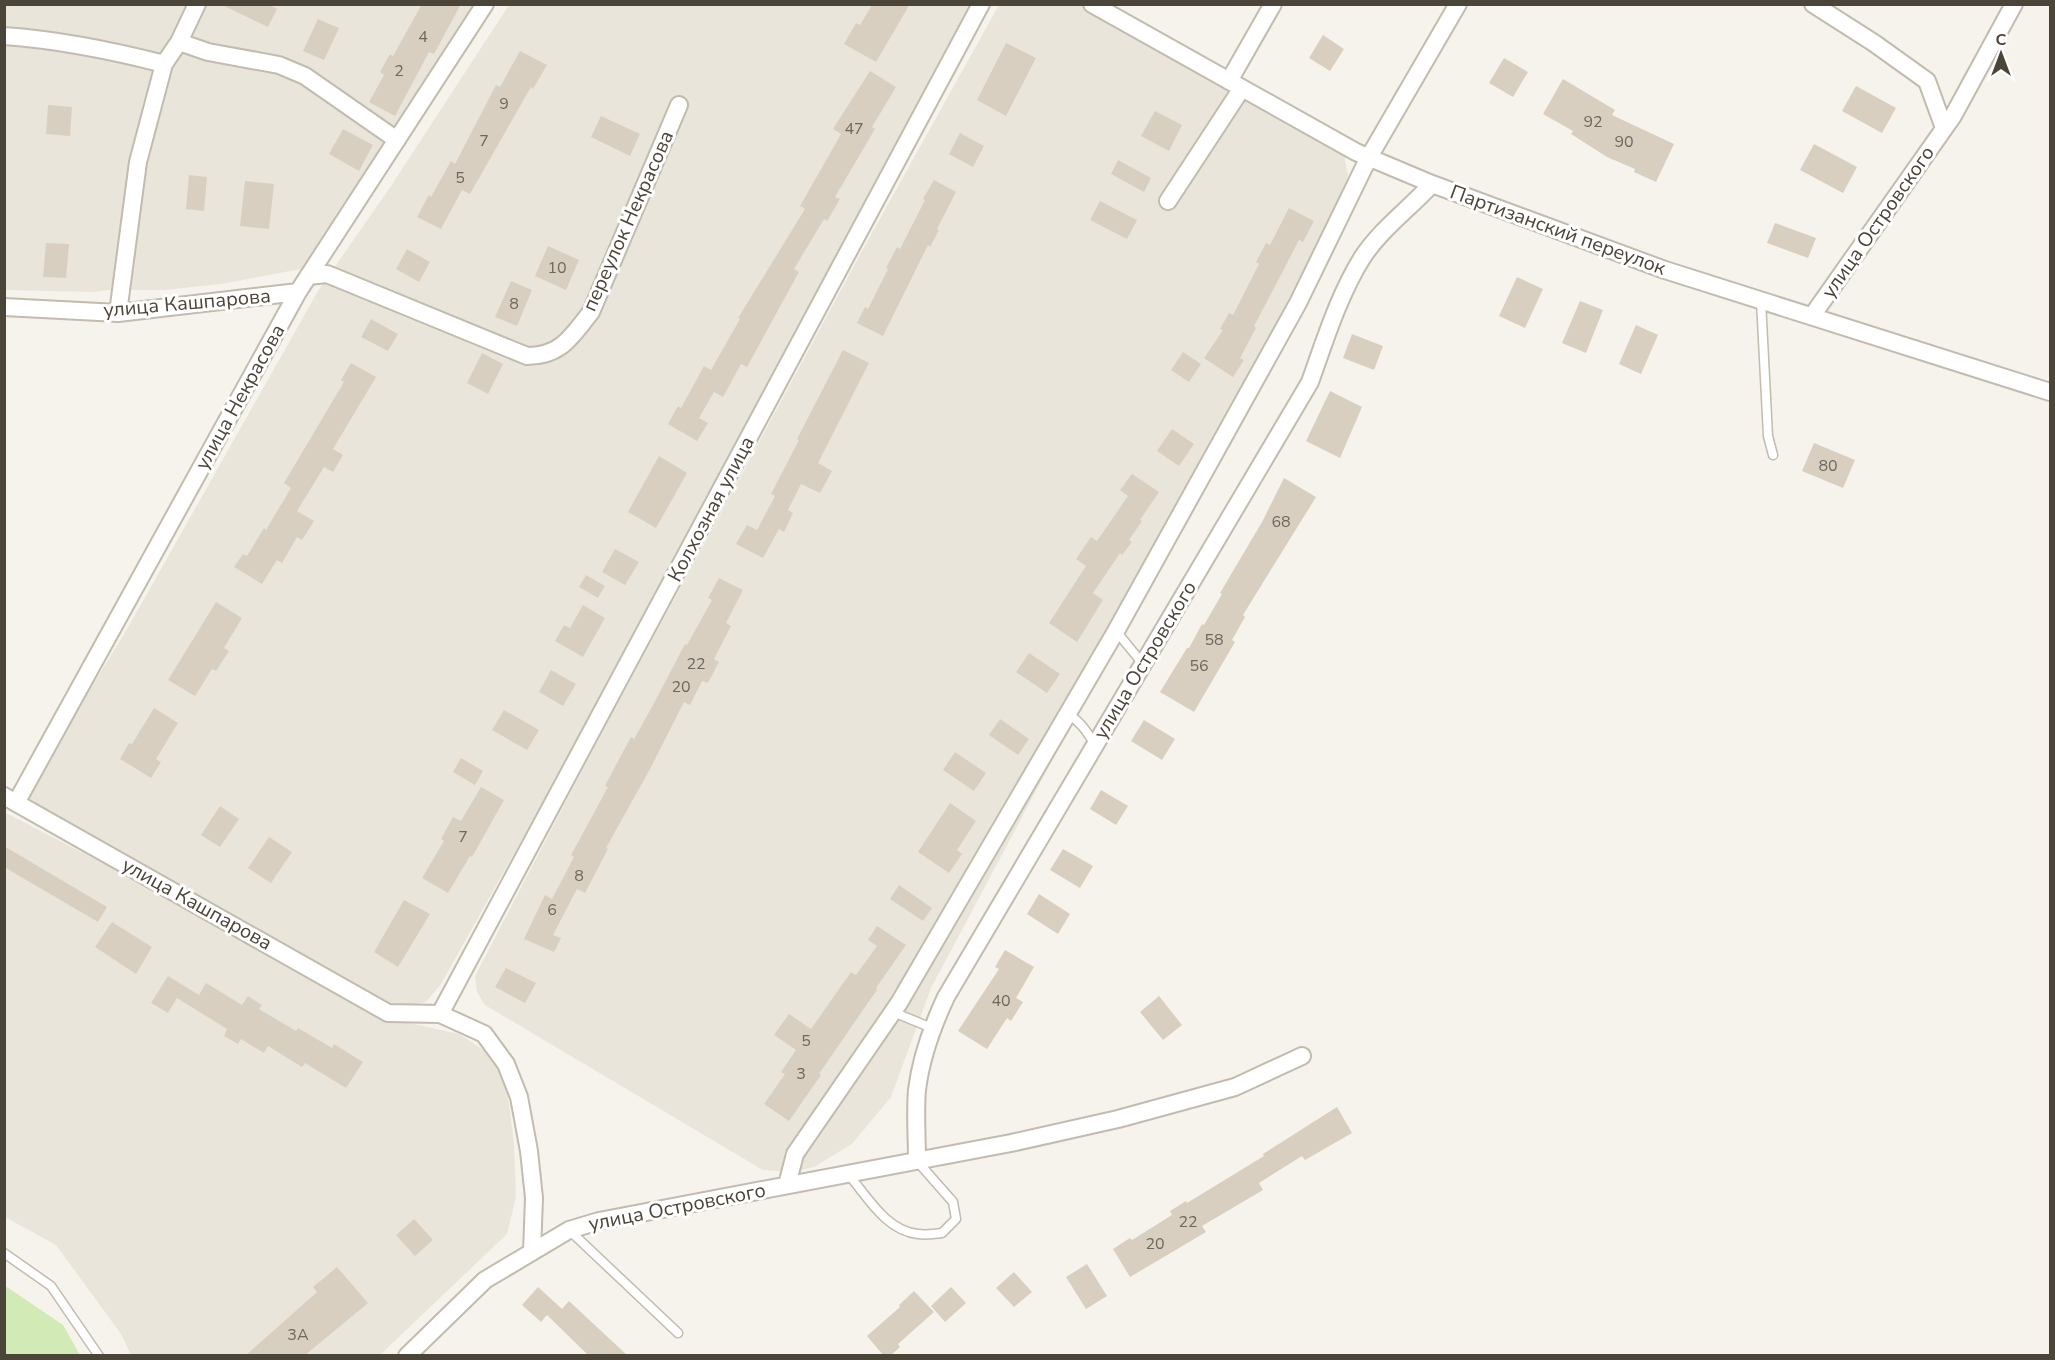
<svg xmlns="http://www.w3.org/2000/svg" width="2055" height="1360" font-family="'Nunito Sans',sans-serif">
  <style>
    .residential { fill: #eae5da }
    .green { fill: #d2eab5 }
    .building { fill: #d8cfc1 }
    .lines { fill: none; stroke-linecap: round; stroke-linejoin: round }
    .lane-casing { stroke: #c2bbae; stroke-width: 11 }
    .street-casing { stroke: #c2bbae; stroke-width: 20 }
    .lane { stroke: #fff; stroke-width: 8 }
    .street { stroke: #fff; stroke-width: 16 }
    .labels { text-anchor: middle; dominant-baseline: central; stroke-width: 6; stroke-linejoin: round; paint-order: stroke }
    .number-label { font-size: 16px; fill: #6e675b }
    .street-label { font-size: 20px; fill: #4b4439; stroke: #fff }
  </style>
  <rect width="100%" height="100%" fill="#f6f3ec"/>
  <path class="residential" d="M 5,5 L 480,5 L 306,268 L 221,284 L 164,290 L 107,290 L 94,292 L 5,290 Z
    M 509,5 L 973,5 L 614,675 L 441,984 L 426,1002 L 409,1008 L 388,1004 L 35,804 L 25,794 L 126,631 L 318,291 L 391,186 Z
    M 999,5 L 1083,5 L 1344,155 L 1348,176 L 1291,311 L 931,988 L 891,1097 L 852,1144 L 814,1167 L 792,1172 L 763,1170 L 485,1005 L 477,992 L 475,976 L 589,757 L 862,251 Z
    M 4,812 L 89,856 L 386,1018 L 459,1034 L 485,1051 L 498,1066 L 505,1083 L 509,1103 L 514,1144 L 516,1197 L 507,1234 L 380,1355 L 131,1355 L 121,1334 L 56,1245 L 5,1217 Z"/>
  <path class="green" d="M 4,1285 L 63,1325 L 80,1355 L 5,1355 Z"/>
  <path class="building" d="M 220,4 L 268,4 L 277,9 L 268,27 Z
    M 422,4 L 461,4 L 434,54 L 429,52 L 395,116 L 369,102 L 384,75 L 380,72 L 390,54 L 393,56 Z
    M 876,4 L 910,4 L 876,62 L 844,44 L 856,23 L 860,25 L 872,5 Z
    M 318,19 L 339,28 L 324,60 L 303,51 Z
    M 1323,35 L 1344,49 L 1330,71 L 1309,58 Z
    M 1006,43 L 1036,58 L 1006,116 L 977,100 Z
    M 520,51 L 547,65 L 533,89 L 531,87 L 470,194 L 462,190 L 441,229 L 417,217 L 429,195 L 431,197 L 451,161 L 455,164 L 496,85 L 500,87 Z
    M 1504,58 L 1528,72 L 1513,97 L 1489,83 Z
    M 870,71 L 896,87 L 872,127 L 875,129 L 835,197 L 840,199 L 827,221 L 824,219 L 794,269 L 799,272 L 747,367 L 741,364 L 723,397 L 714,392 L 699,418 L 708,423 L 697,441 L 668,424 L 678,406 L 681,408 L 704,366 L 711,370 L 740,319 L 738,318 L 805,209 L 800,206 L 841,134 L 833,129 Z
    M 1563,79 L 1615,110 L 1612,115 L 1674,144 L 1656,182 L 1634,172 L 1635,169 L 1607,157 L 1571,134 L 1573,131 L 1543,114 Z
    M 1856,86 L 1896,108 L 1882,133 L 1842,111 Z
    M 48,105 L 72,107 L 70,136 L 46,134 Z
    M 1155,111 L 1182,125 L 1169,151 L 1141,136 Z
    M 601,116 L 640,134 L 630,156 L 591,137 Z
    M 343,129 L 373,145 L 359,171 L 329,154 Z
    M 960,133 L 984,146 L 973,167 L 949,154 Z
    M 1814,144 L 1857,167 L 1843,193 L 1800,170 Z
    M 1118,160 L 1151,178 L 1144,192 L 1111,174 Z
    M 189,175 L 207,177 L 204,211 L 186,209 Z
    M 934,180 L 956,192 L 937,229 L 939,230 L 930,247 L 928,245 L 883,336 L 857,323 L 865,307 L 868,309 L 888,269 L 886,268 L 897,247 L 900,249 L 925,200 L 923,199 Z
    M 245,181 L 274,184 L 269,229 L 240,226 Z
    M 1100,201 L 1137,220 L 1127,239 L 1090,220 Z
    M 1289,208 L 1314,221 L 1303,242 L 1299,240 L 1271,294 L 1254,326 L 1256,328 L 1240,358 L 1244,360 L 1233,377 L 1204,358 L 1223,330 L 1220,329 L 1229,313 L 1233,315 L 1259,264 L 1256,262 L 1266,243 L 1270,245 Z
    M 1775,223 L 1816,238 L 1808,258 L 1767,243 Z
    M 46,243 L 69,244 L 66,278 L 43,277 Z
    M 548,246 L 579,260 L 566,290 L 535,276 Z
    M 407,249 L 430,262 L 419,282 L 396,269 Z
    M 1517,277 L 1543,289 L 1525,328 L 1499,316 Z
    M 511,281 L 532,290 L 517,326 L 495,317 Z
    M 1580,301 L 1603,310 L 1586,353 L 1562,343 Z
    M 371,319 L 398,334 L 388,351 L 361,337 Z
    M 1636,325 L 1658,335 L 1641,374 L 1619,364 Z
    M 1352,334 L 1383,346 L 1374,370 L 1343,358 Z
    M 843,350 L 869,363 L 818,463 L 832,471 L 820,493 L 801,484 L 788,510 L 793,513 L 784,532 L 779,529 L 763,558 L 736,544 L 747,525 L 757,530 L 775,496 L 771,494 L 799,440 L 797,439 Z
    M 1183,352 L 1201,364 L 1189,382 L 1171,370 Z
    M 482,353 L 503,364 L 488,394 L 467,383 Z
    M 351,363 L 376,377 L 333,449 L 343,455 L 333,472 L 324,467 L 297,511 L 314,521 L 302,540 L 297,537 L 282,563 L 277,560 L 262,584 L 234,567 L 243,554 L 247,556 L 264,528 L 266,530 L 291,488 L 284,483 L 344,382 L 341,380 Z
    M 1330,391 L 1362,407 L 1340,458 L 1306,441 Z
    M 1172,429 L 1194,444 L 1179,466 L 1157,451 Z
    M 1814,443 L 1855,460 L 1843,488 L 1802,471 Z
    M 659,456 L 687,473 L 656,528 L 628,512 Z
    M 1132,474 L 1159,492 L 1140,520 L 1142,521 L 1129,540 L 1132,542 L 1122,555 L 1120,553 L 1093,593 L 1103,600 L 1077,642 L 1049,623 L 1086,566 L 1076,559 L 1091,537 L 1097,541 L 1128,496 L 1120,490 Z
    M 1284,478 L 1316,497 L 1243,615 L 1245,617 L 1232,640 L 1235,642 L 1194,712 L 1160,692 L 1187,648 L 1189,648 L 1202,624 L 1204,625 L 1222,594 L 1220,593 L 1262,522 Z
    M 615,549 L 639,562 L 625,585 L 602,572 Z
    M 586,575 L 605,586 L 598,598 L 579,587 Z
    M 719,578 L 743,590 L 726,623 L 731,626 L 714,659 L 719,662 L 708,683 L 702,681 L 690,705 L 684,702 L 650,769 L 606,848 L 608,849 L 585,893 L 577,889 L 553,935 L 561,938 L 554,952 L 524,939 L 545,895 L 552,899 L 574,857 L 571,855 L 608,787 L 605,786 L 617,763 L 631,737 L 634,739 L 653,705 L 685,644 L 687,645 L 712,600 L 708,598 Z
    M 216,602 L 242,618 L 224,648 L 229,651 L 216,671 L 212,669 L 195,696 L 168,680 Z
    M 583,605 L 605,618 L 583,657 L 555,641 L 564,625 L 570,628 Z
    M 1029,653 L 1060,674 L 1047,693 L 1016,672 Z
    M 551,670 L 576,684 L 563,706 L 539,692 Z
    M 154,708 L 178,723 L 156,759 L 161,762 L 151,778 L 120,759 L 129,743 L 132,744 Z
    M 504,710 L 539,730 L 527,750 L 492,730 Z
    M 1000,719 L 1029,739 L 1018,755 L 989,735 Z
    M 1144,720 L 1175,739 L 1162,760 L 1131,741 Z
    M 955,752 L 986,773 L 974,791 L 943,770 Z
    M 461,758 L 483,771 L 475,785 L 453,772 Z
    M 481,787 L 504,800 L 472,857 L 470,856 L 448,893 L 422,878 L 444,841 L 441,839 L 453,817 L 461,821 Z
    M 1101,790 L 1128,806 L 1116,825 L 1090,809 Z
    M 950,803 L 976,821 L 957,850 L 962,854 L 949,873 L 918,852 Z
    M 220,806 L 239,819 L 220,847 L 201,835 Z
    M 269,837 L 292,852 L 271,883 L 248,868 Z
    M 4,846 L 107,907 L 98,922 L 4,867 Z
    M 1063,849 L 1093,866 L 1080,888 L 1050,870 Z
    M 899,885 L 932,908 L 923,921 L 890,899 Z
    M 1039,894 L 1070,914 L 1058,934 L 1027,914 Z
    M 404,900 L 430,914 L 398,967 L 374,952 Z
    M 112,922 L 152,947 L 136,974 L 95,947 Z
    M 877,926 L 906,945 L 876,988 L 877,990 L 865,1007 L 819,1074 L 821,1075 L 789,1121 L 764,1104 L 785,1074 L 781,1072 L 796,1050 L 774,1035 L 789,1014 L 811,1029 L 851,972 L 856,975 L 877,946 L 868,940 Z
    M 1005,950 L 1034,967 L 1016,998 L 1023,1002 L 1011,1021 L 1007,1018 L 987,1049 L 958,1031 L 999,969 L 995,967 Z
    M 506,968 L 536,983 L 525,1003 L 495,987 Z
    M 168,976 L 199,995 L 206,983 L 242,1005 L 248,996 L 262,1005 L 259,1009 L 296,1031 L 298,1028 L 332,1048 L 334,1044 L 363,1062 L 346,1088 L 305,1063 L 302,1067 L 268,1046 L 264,1053 L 241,1039 L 238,1044 L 224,1036 L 227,1029 L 177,998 L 168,1013 L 151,1003 Z
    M 1159,996 L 1182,1025 L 1163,1040 L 1140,1012 Z
    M 1337,1107 L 1352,1133 L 1305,1160 L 1302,1156 L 1259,1183 L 1263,1190 L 1202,1226 L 1206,1232 L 1130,1277 L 1113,1249 L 1130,1238 L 1132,1240 L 1172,1215 L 1170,1211 L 1186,1201 L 1187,1203 L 1264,1156 L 1263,1154 Z
    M 414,1219 L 433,1240 L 415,1256 L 396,1235 Z
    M 1087,1264 L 1107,1296 L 1086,1309 L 1066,1277 Z
    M 337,1267 L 368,1303 L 304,1356 L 245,1356 L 317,1292 L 313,1287 Z
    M 1014,1272 L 1032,1292 L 1014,1307 L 996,1288 Z
    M 538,1287 L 562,1309 L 569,1301 L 628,1356 L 589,1356 L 547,1315 L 541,1322 L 522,1305 Z
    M 951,1287 L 966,1303 L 945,1322 L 931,1306 Z
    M 914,1291 L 934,1312 L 898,1344 L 900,1347 L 890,1356 L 884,1356 L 867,1336 L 900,1307 L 899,1305 Z"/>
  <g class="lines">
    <g class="lane-casing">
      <path id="lane" d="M 1761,301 L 1768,436 L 1773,455
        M 1116,631 L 1143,664
        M 1068,714 C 1081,722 1087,732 1095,745
        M 893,1012 L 932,1028
        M 848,1174 C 867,1196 886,1231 918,1234 C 926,1235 935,1234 942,1233 L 956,1219 L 953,1202 L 917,1161
        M 569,1230 L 678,1333
        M 4,1253 L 51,1286 L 99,1356"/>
    </g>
    <g class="street-casing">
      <path id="street" d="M 197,4 L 179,42 L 208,52 L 279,65 L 305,76 L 397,140
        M 1092,4 L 1356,152 L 1432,184 L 1665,270 L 2050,392
        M 1813,4 L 1874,43 L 1927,81 L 1944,128
        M 4,36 C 60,40 110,50 164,64
        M 1229,81 L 1273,4
        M 1168,201 L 1242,88
        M 308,276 L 327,274 L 527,356 C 561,356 571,337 591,312 L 679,105
        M 4,307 L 118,313 L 298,292
        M 118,313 L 138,162 L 164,64 L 179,42
        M 1812,316 L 1953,116 L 2014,4
        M 4,796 L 388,1013 L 440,1014 L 484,1034 L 506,1064 L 519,1097 L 529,1151 L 534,1198 L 532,1252
        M 16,803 L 298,292 L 485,4
        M 440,1014 L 981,4
        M 917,1161 C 917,1137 915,1113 917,1090 C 921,1057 932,1027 946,997 L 1310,382 C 1325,340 1339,295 1362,258 C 1381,229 1409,209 1432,184
        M 787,1185 L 795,1154 L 899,1003 L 1116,631 L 1298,303 L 1369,157 L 1458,4
        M 407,1356 L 485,1280 L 569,1230 L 599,1221 L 1011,1143 L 1118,1119 L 1235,1087 L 1302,1056"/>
    </g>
    <use href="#lane" class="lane"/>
    <use href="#street" class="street"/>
  </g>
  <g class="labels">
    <g class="number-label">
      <text x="423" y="37">4</text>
      <text x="399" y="71">2</text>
      <text x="504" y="104">9</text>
      <text x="1593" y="122">92</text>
      <text x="854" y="129">47</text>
      <text x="484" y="141">7</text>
      <text x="1624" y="142">90</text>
      <text x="460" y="178">5</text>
      <text x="557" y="268">10</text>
      <text x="514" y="304">8</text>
      <text x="1828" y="466">80</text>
      <text x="1281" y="522">68</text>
      <text x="1214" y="640">58</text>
      <text x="696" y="664">22</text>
      <text x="1199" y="666">56</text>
      <text x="681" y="687">20</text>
      <text x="463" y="837">7</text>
      <text x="579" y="876">8</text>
      <text x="552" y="910">6</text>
      <text x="1001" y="1001">40</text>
      <text x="806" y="1041">5</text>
      <text x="801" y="1074">3</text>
      <text x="1188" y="1222">22</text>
      <text x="1155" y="1244">20</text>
      <text x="298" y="1335">3А</text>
    </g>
    <g class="street-label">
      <text transform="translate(628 221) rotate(-66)">переулок Некрасова</text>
      <text transform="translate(1878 222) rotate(-55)">улица Островского</text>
      <text transform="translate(1558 230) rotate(20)">Партизанский переулок</text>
      <text transform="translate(187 303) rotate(-5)">улица Кашпарова</text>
      <text transform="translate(240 397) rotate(-61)">улица Некрасова</text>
      <text transform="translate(711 509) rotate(-62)">Колхозная улица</text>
      <text transform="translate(1145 660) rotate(-59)">улица Островского</text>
      <text transform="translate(197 904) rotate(29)">улица Кашпарова</text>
      <text transform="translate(677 1207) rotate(-11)">улица Островского</text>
    </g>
  </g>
  <rect width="2055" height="1360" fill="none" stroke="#4b4439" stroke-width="12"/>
  <g transform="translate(2001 54)" stroke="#ffffff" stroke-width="4.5" paint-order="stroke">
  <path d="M0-4.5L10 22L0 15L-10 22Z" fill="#4b4439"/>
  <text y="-9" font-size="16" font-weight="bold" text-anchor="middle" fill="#4b4439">С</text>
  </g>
</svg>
